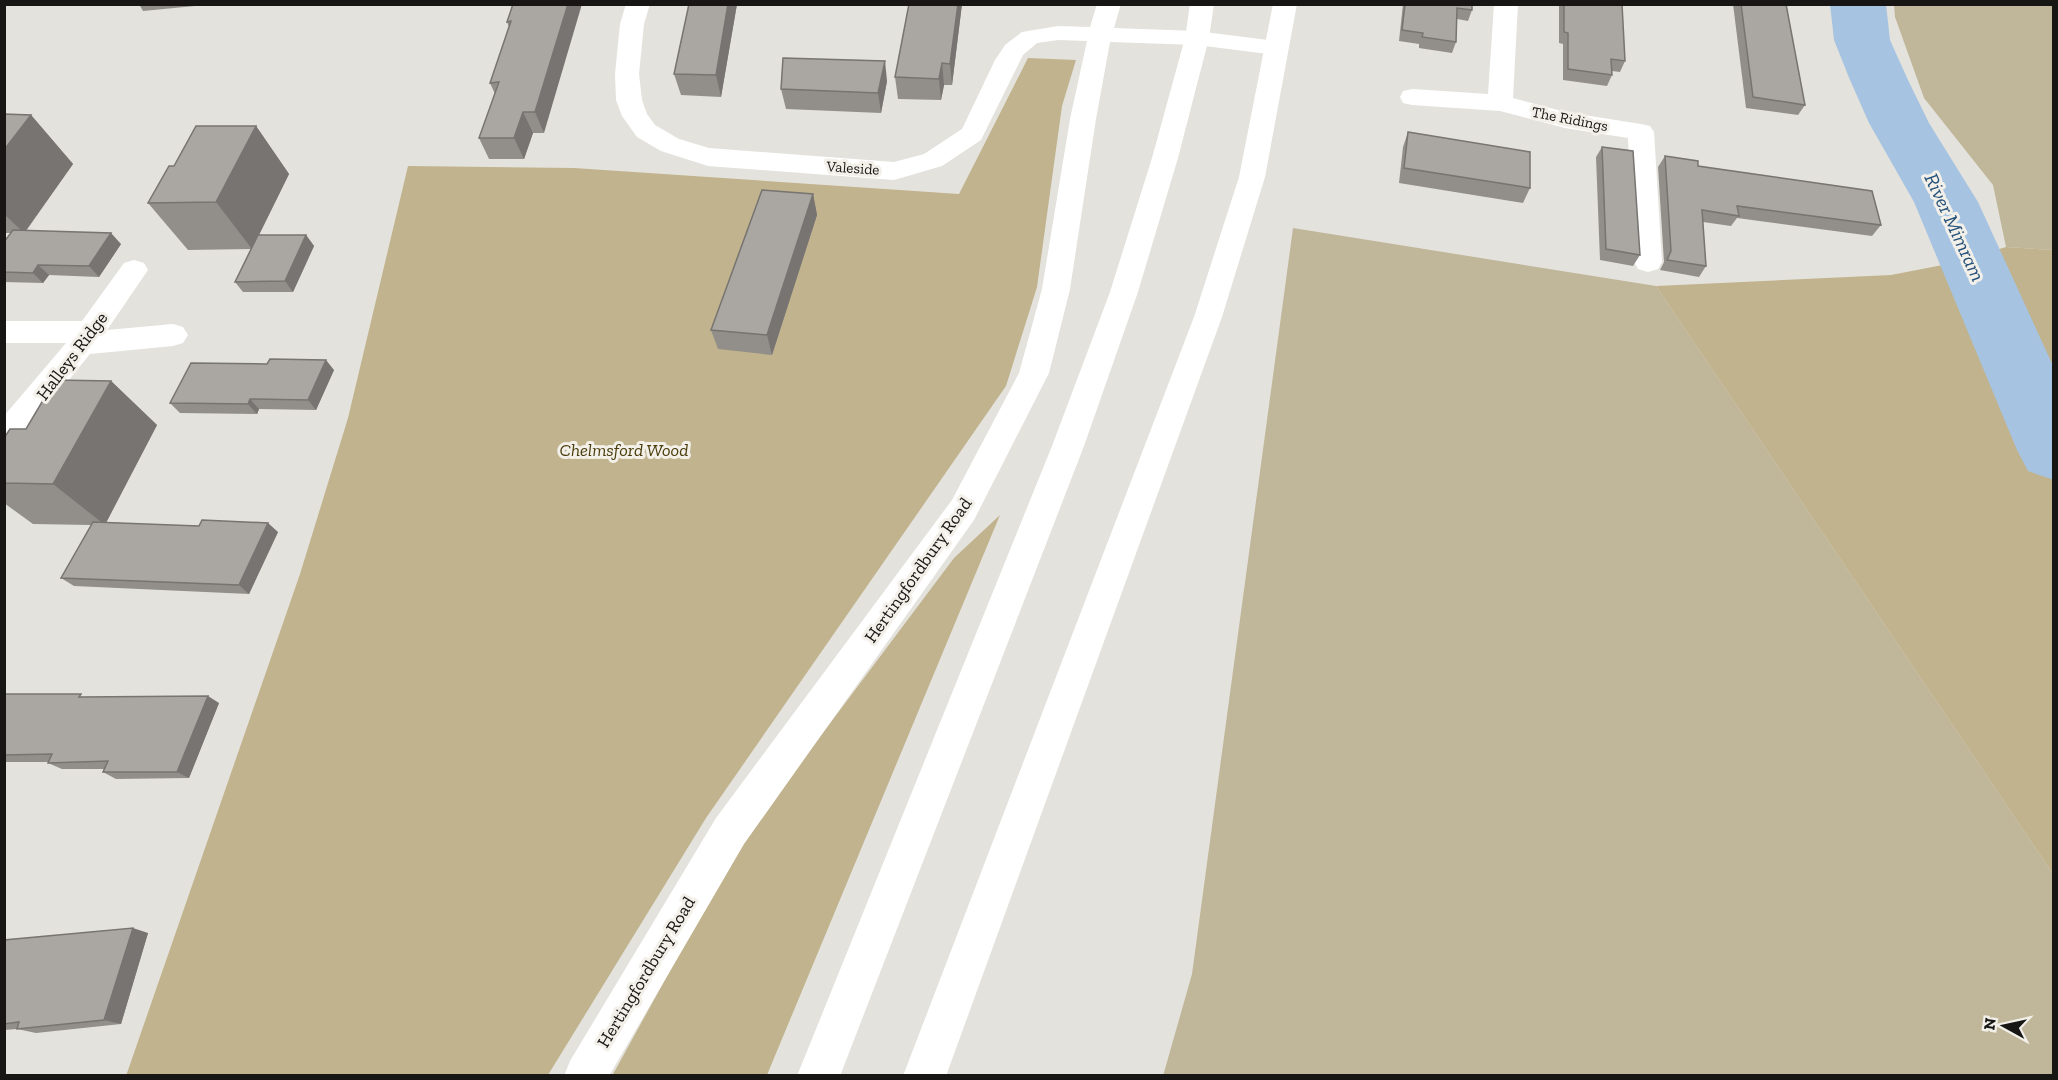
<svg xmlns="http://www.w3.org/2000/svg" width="2058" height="1080" font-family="'Zilla Slab',serif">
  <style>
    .green { fill: #c0b69a }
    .forest { fill: #c0b38d }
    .water { fill: #a6c4e2 }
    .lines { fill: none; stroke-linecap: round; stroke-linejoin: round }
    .river { fill: #a6c4e2; fill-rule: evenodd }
    .minor { fill: #fff; fill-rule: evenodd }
    .highway { fill: #fff; fill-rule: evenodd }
    .wall { fill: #928f8a }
    .shaded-wall { fill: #777471 }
    .building { fill: #aaa6a1; stroke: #777471; stroke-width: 1.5 }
    .labels { text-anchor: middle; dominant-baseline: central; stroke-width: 6; stroke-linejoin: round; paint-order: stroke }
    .far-street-label { font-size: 15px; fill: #171614; stroke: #f2f0e9 }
    .street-label { font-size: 18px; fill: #171614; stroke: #f2f0e9 }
    .park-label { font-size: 18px; font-style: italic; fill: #493b0a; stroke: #f2f0e9 }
    .water-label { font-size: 20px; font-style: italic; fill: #255179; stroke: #f2f0e9 }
  </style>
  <rect width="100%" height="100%" fill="#e4e2dc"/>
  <path class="green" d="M 1894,5 L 2053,5 L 2053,250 L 2006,247 L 1993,185 L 1924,98 L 1895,17 Z
    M 1293,228 L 1656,286 L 2053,874 L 2053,1075 L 1163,1076 L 1192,974 Z"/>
  <path class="forest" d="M 1028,58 L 1076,60 L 1062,106 L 1037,287 L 1006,386 L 706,818 L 548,1075 L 126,1076 L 300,574 L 348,418 L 408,166 L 574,168 L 959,194 Z
    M 2006,247 L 2053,250 L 2053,874 L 1656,286 L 1891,275 L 1953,263 Z
    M 1000,515 L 767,1075 L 612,1076 L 741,842 L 954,558 Z"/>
  <path class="water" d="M 1843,5 L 1870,5 L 1871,40 L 1883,68 L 1952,185 L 1987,253 L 1953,263 L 1921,188 L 1864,82 L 1850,44 Z"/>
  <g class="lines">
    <path class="river" d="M 1830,4 L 1886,4 L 1890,40 L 1908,80 L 1929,123 L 1978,202 L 2054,368 L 2054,480 L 2028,471 L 2017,450 L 1914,202 L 1869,123 L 1850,80 L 1834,40 Z"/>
    <path class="minor" d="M 626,4 L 650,4 L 644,24 L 639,74 L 642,100 L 647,114 L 655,125 L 679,139 L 709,148 L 894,162 L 924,154 L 962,129 L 995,60 L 1005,45 L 1022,32 L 1058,26 L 1090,27 L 1097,4 L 1121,4 L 1114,28 L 1197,31 L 1276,41 L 1285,43 L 1288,48 L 1285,53 L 1276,55 L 1197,45 L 1110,42 L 1096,119 L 1070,289 L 1049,373 L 974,520 L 744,844 L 609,1076 L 564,1076 L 570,1061 L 716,818 L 952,500 L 1019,373 L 1042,289 L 1070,119 L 1087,41 L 1058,40 L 1037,43 L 1023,55 L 981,140 L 942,166 L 894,180 L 708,166 L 661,151 L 637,137 L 622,116 L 616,100 L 615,74 L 620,24 Z
      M 1494,4 L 1518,4 L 1513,98 L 1565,112 L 1641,124 L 1650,126 L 1654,132 L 1662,262 L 1658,269 L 1648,272 L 1638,269 L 1634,262 L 1628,138 L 1565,128 L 1500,111 L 1412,105 L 1403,103 L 1400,97 L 1403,91 L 1412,89 L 1488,94 Z
      M 134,260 L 144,263 L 148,270 L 107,330 L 173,324 L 183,327 L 188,335 L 183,343 L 173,346 L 90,354 L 15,446 L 4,449 L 4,416 L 66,343 L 4,343 L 4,321 L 82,321 L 124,263 Z"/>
    <path class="highway" d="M 1190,4 L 1214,4 L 1209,38 L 1178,158 L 1138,292 L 1084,446 L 840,1076 L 797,1076 L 1052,446 L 1110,292 L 1152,158 L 1185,38 Z
      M 1273,4 L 1297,4 L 1265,177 L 1222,317 L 946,1076 L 903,1076 L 1194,317 L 1239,177 Z"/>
  </g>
  <path class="wall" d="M 139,4 L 196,4 L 195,6 L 143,11 Z
    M 513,4 L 544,133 L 533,133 L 524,159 L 489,159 L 479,138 L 495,94 L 490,83 L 509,27 L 507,22 Z
    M 737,4 L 721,97 L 681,95 L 674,74 Z
    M 909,4 L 962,4 L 952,85 L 944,85 L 941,100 L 898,99 L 895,77 Z
    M 1403,4 L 1472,4 L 1472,10 L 1468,21 L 1457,19 L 1456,42 L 1452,53 L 1419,48 L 1419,44 L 1399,41 Z
    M 1559,4 L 1622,4 L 1625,61 L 1620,72 L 1612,71 L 1612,75 L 1607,86 L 1563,80 L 1563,44 L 1559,43 Z
    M 1733,4 L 1786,4 L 1805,105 L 1798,115 L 1746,108 Z
    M 887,81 L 881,113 L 786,109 L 781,89 Z
    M 4,114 L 31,115 L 73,164 L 26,231 L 121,244 L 99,277 L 49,275 L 43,283 L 4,282 L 4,242 L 11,233 L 4,233 Z
    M 256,126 L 289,174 L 259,235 L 306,235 L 314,246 L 293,292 L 243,292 L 235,282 L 251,249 L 188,250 L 148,203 L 174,166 Z
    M 1408,132 L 1530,188 L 1523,203 L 1399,183 L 1403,147 Z
    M 1602,147 L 1640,255 L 1633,266 L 1600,260 L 1596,157 Z
    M 1665,156 L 1698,166 L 1881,225 L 1872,236 L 1737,218 L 1731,226 L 1703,222 L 1706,266 L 1699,277 L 1660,270 L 1664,262 L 1658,167 Z
    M 813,194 L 817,215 L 772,355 L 718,349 L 711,330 Z
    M 334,370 L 316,410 L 259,409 L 257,414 L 180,413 L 170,403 Z
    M 111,381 L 157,425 L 106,522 L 278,532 L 249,594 L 74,586 L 61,578 L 91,525 L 33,524 L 4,503 L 4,438 L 26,429 Z
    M 4,694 L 86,697 L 219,703 L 189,778 L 116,779 L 103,772 L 104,769 L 62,769 L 48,763 L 49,762 L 4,762 Z
    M 148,933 L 121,1024 L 36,1033 L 17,1029 L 4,1030 L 4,940 Z"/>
  <path class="shaded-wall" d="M 568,4 L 582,4 L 544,133 L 535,112 Z
    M 728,4 L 737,4 L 721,97 L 716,75 Z
    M 958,4 L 962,4 L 952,85 L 950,64 Z
    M 885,61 L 887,81 L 881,113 L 878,93 Z
    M 942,63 L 944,85 L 941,100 L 939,79 Z
    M 523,112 L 533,133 L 524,159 L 514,138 Z
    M 31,115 L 73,164 L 24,233 L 4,214 L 4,150 Z
    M 256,126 L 289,174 L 252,249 L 216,202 Z
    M 813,194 L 817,215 L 772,355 L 767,335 Z
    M 111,233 L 121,244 L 99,277 L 89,266 Z
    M 306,235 L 314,246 L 293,292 L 285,281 Z
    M 38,265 L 49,275 L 43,283 L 33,273 Z
    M 326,360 L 334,370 L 316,410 L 308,400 Z
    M 111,381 L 157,425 L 105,525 L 53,484 Z
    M 250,399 L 259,409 L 257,414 L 248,404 Z
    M 268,523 L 278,532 L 249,594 L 239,585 Z
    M 208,696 L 219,703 L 189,778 L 177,772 Z
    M 133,928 L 148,933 L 121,1024 L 104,1020 Z"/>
  <path class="building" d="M 513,4 L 568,4 L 535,112 L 523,112 L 514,138 L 479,138 L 499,82 L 490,83 L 511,21 L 507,22 Z
    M 689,4 L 728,4 L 716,75 L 674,74 Z
    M 909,4 L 958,4 L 950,64 L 942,63 L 939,79 L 895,77 Z
    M 1405,4 L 1472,4 L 1472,10 L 1457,8 L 1456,42 L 1422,37 L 1423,33 L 1402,30 Z
    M 1564,4 L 1622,4 L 1625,61 L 1611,59 L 1612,75 L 1568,69 L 1568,33 L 1564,32 Z
    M 1741,4 L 1786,4 L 1805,105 L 1753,97 Z
    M 783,58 L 885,61 L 878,93 L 781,89 Z
    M 4,114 L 31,115 L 4,150 Z
    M 196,126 L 256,126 L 216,202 L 148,203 L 169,166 L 174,166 Z
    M 1408,132 L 1530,152 L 1530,188 L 1404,168 Z
    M 1602,147 L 1633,151 L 1640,255 L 1606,249 Z
    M 1665,156 L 1698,161 L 1698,166 L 1872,191 L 1881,225 L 1737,206 L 1739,216 L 1702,210 L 1706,266 L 1667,260 L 1671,251 Z
    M 762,190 L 813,194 L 767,335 L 711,330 Z
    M 13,230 L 111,233 L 89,266 L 38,265 L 33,273 L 4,272 L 4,242 Z
    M 258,235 L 306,235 L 285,281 L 235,282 Z
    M 270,359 L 326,360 L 308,400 L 250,399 L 248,404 L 170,403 L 191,363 L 267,364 Z
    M 55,380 L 111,381 L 53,484 L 4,483 L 4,438 L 10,429 L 26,429 Z
    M 202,520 L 268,523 L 239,585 L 61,578 L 93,522 L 199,526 Z
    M 4,694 L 81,694 L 79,697 L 208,696 L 177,772 L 103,772 L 108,761 L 48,763 L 52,754 L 4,755 Z
    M 133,928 L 104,1020 L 17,1029 L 19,1022 L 4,1024 L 4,940 Z"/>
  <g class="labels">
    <g class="far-street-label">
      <text transform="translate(1570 119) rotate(11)">The Ridings</text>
      <text transform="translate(853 168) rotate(4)">Valeside</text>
    </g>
    <g class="street-label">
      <text transform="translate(72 356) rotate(-53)">Halleys Ridge</text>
      <text transform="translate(918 570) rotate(-55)">Hertingfordbury Road</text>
      <text transform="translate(646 972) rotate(-59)">Hertingfordbury Road</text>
    </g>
    <g class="park-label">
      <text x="624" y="450">Chelmsford Wood</text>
    </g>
    <g class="water-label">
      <text transform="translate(1955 227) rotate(65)">River Mimram</text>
    </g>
  </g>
  <rect width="2058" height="1080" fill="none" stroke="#171614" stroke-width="12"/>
  <g transform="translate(2004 1026) rotate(278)" stroke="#f2f0e9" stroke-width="4.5" paint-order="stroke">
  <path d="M0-4.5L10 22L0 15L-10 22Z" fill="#171614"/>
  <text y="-9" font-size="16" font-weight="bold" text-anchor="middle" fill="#171614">N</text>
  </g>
</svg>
